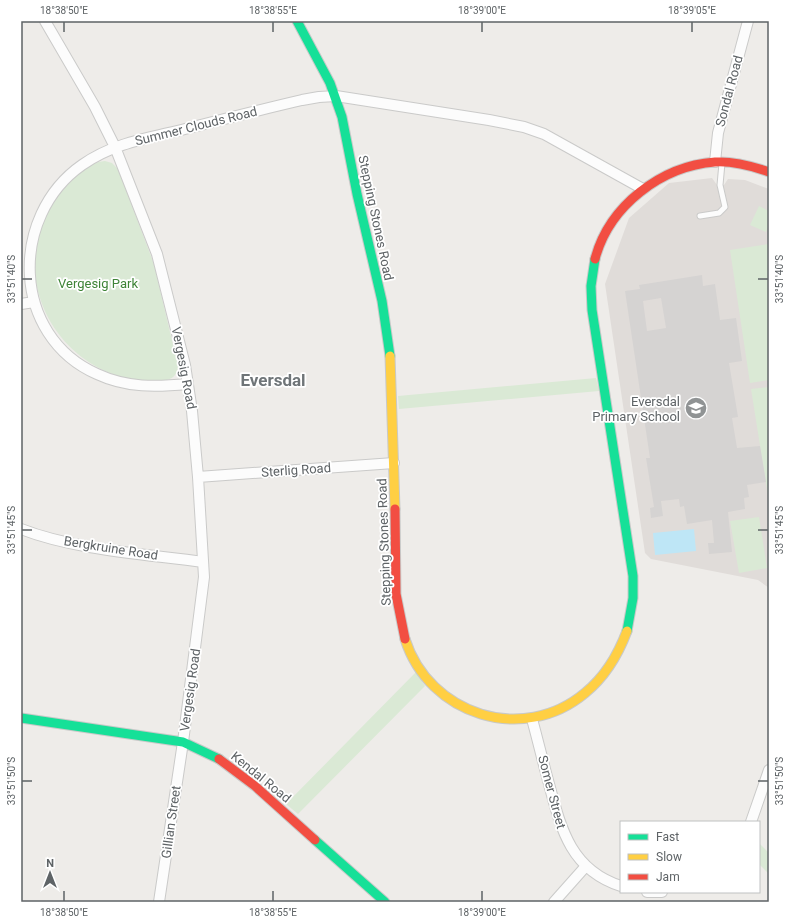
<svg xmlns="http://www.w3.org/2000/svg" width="790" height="923" font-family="Roboto,sans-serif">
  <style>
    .education { fill: #e0dcd9 }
    .green { fill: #dae9d5 }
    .water { fill: #bee6f6 }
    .building { fill: #d5d3d2; fill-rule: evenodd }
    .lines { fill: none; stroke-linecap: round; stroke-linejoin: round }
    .lane-casing { stroke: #cacac9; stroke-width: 7 }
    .street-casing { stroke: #cacac9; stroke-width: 12 }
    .fast-casing { stroke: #c8c9c8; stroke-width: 11 }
    .slow-casing { stroke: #c8c9c8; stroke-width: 11 }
    .jam-casing { stroke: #c8c9c8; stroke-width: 11 }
    .lane { stroke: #fcfcfc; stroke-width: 5 }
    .street { stroke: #fcfcfc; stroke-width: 10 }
    .fast { stroke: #16e098; stroke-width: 9 }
    .slow { stroke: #ffcf43; stroke-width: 9 }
    .jam { stroke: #f24e42; stroke-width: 9 }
    .ticks { fill: none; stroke: #5e6366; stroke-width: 1.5 }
    .labels { text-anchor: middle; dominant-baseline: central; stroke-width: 3.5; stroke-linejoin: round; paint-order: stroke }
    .street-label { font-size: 13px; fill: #5e6366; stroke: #fff }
    .park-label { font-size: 13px; fill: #3f8438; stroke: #fff }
    .poi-label { font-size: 13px; fill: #5e6366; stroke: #fff; text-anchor: end }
    .district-label { font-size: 17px; font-weight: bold; fill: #6f7578; stroke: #fff }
    .neatline { fill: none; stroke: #5e6366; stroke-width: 1.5 }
    .ticks-label { font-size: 10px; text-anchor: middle; fill: #5e6366 }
  </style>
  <rect width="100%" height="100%" fill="#eeece9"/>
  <path class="education" d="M 712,178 L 717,185 L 724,185 L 728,179 L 745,180 L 769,189 L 769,588 L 758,580 L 651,559 L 645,553 L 605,284 L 629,218 L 669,183 Z"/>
  <path class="green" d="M 105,161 L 112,163 L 118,169 L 154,264 L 178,366 C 177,380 166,381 154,381 C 61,382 0,276 56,199 C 67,184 86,162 105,161 Z
    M 759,206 L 769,211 L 769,224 L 766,232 L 750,225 Z
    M 769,244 L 769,380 L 750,383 L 730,250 Z
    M 596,378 L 599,391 L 399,409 L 398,396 Z
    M 769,387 L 769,502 L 751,389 Z
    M 759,517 L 767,568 L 739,573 L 730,521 Z
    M 416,672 L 425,686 L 298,814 L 286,804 Z
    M 759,843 L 769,853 L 769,874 L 759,864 Z"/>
  <path class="water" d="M 694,529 L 696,551 L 655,555 L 653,533 Z"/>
  <path class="building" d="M 702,275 L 703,286 L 715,284 L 720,320 L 736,318 L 742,361 L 729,363 L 738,417 L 732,418 L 737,448 L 760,446 L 766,482 L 747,485 L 749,497 L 744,498 L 745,509 L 728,512 L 732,552 L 709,554 L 708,543 L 714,543 L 712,520 L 687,524 L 684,506 L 680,507 L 679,499 L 661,501 L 663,516 L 651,518 L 650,508 L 654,507 L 646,458 L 650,458 L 625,291 L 640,289 L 639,285 ZM 661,298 L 666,328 L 647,331 L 643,301 Z"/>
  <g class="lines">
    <g class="lane-casing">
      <path id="lane" d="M 700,216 L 719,213 L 725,207 L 720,185 L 722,163"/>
    </g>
    <g class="street-casing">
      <path id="street" d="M 45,21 L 95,107 L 115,147 L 157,254 L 185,365 L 192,411 L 198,477 L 204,577 L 183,742 L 159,902
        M 715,162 L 718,133 L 748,21
        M 21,304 L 34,302
        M 188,384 C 156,387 127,388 97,374 C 11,336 9,216 82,165 C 113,143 149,138 185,129 C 224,119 263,109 302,100 L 319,97 L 336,96 L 489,120 L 524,127 L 544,134 L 643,189
        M 198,477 L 394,463
        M 21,529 C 75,550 145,554 203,562
        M 532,719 C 538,741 543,762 549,784 C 561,829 571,870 621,886
        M 751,822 L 769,770
        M 647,892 L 662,892
        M 554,902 L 586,866"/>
    </g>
    <g class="fast-casing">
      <path id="fast" d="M 297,21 L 330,83 L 342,117 L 357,194 L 382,301 L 390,356
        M 595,259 L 591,286 L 592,310 L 633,576 L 633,598 L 627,631
        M 21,718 L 183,742 L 219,759
        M 315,840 L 385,902"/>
    </g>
    <g class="slow-casing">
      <path id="slow" d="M 390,356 L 395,509
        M 405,639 C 429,715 523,745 585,693 C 606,676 618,655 627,631"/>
    </g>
    <g class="jam-casing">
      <path id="jam" d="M 595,259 C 609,206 661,166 715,162 C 733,161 752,166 769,172
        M 395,509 L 396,594 L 405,639
        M 219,759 L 255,786 L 315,840"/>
    </g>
    <use href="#lane" class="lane"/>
    <use href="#street" class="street"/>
    <use href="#fast" class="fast"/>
    <use href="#slow" class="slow"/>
    <use href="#jam" class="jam"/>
  </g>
  <path class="ticks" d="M 64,22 L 64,32M 273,22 L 273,32M 482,22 L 482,32M 692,22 L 692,32M 22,279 L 32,279M 758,279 L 768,279M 22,530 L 32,530M 758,530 L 768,530M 22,781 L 32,781M 758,781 L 768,781M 64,891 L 64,901M 273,891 L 273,901M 482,891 L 482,901"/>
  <defs>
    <g id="school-disc" transform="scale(1.15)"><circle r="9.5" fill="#909394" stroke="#fff"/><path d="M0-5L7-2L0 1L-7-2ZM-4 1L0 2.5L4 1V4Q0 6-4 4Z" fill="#fff"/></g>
  </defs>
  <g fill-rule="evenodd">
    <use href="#school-disc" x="696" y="408"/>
  </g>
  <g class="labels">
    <g class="street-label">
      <text transform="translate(729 91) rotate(-75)">Sondal Road</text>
      <text transform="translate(196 126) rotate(-14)">Summer Clouds Road</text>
      <text transform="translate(376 218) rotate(78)">Stepping Stones Road</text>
      <text transform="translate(184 368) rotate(79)">Vergesig Road</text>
      <text transform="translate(296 470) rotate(-4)">Sterlig Road</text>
      <text transform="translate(384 542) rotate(-92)">Stepping Stones Road</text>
      <text transform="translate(111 548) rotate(9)">Bergkruine Road</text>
      <text transform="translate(190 690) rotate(-82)">Vergesig Road</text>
      <text transform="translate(261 777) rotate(39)">Kendal Road</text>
      <text transform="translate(552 792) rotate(75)">Somer Street</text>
      <text transform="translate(171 822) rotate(-82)">Gillian Street</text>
    </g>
    <g class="park-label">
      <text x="98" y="283">Vergesig Park</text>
    </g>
    <g class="poi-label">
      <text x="680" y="401">Eversdal<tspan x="680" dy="15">Primary School</tspan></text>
    </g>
    <g class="district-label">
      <text x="273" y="380">Eversdal</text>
    </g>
  </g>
  <rect width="790" height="923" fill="none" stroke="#ffffff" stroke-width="44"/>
  <rect x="620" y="821" width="140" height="72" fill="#ffffff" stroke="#bfc1c2"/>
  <rect x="628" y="834" width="20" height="6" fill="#16e098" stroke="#bfc1c2"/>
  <text x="656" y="841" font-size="12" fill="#5e6366">Fast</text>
  <rect x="628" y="854" width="20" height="6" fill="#ffcf43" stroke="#bfc1c2"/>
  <text x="656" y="861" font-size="12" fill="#5e6366">Slow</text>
  <rect x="628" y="874" width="20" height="6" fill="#f24e42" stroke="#bfc1c2"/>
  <text x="656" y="881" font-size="12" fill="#5e6366">Jam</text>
  <g transform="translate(50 873)" stroke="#ffffff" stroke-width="3" paint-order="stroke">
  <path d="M0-3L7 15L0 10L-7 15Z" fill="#5e6366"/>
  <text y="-6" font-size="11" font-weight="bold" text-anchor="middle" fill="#5e6366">N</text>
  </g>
  <rect x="22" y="22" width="746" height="879" class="neatline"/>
  <g class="ticks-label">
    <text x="64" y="14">18°38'50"E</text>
    <text x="273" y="14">18°38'55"E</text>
    <text x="482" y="14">18°39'00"E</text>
    <text x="692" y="14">18°39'05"E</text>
    <text transform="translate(11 279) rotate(-90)" y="4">33°51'40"S</text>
    <text transform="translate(779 279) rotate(-90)" y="4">33°51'40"S</text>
    <text transform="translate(11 530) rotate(-90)" y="4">33°51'45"S</text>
    <text transform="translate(779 530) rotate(-90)" y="4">33°51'45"S</text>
    <text transform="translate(11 781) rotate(-90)" y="4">33°51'50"S</text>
    <text transform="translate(779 781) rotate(-90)" y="4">33°51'50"S</text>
    <text x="64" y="916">18°38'50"E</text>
    <text x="273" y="916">18°38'55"E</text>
    <text x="482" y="916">18°39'00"E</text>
  </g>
</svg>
